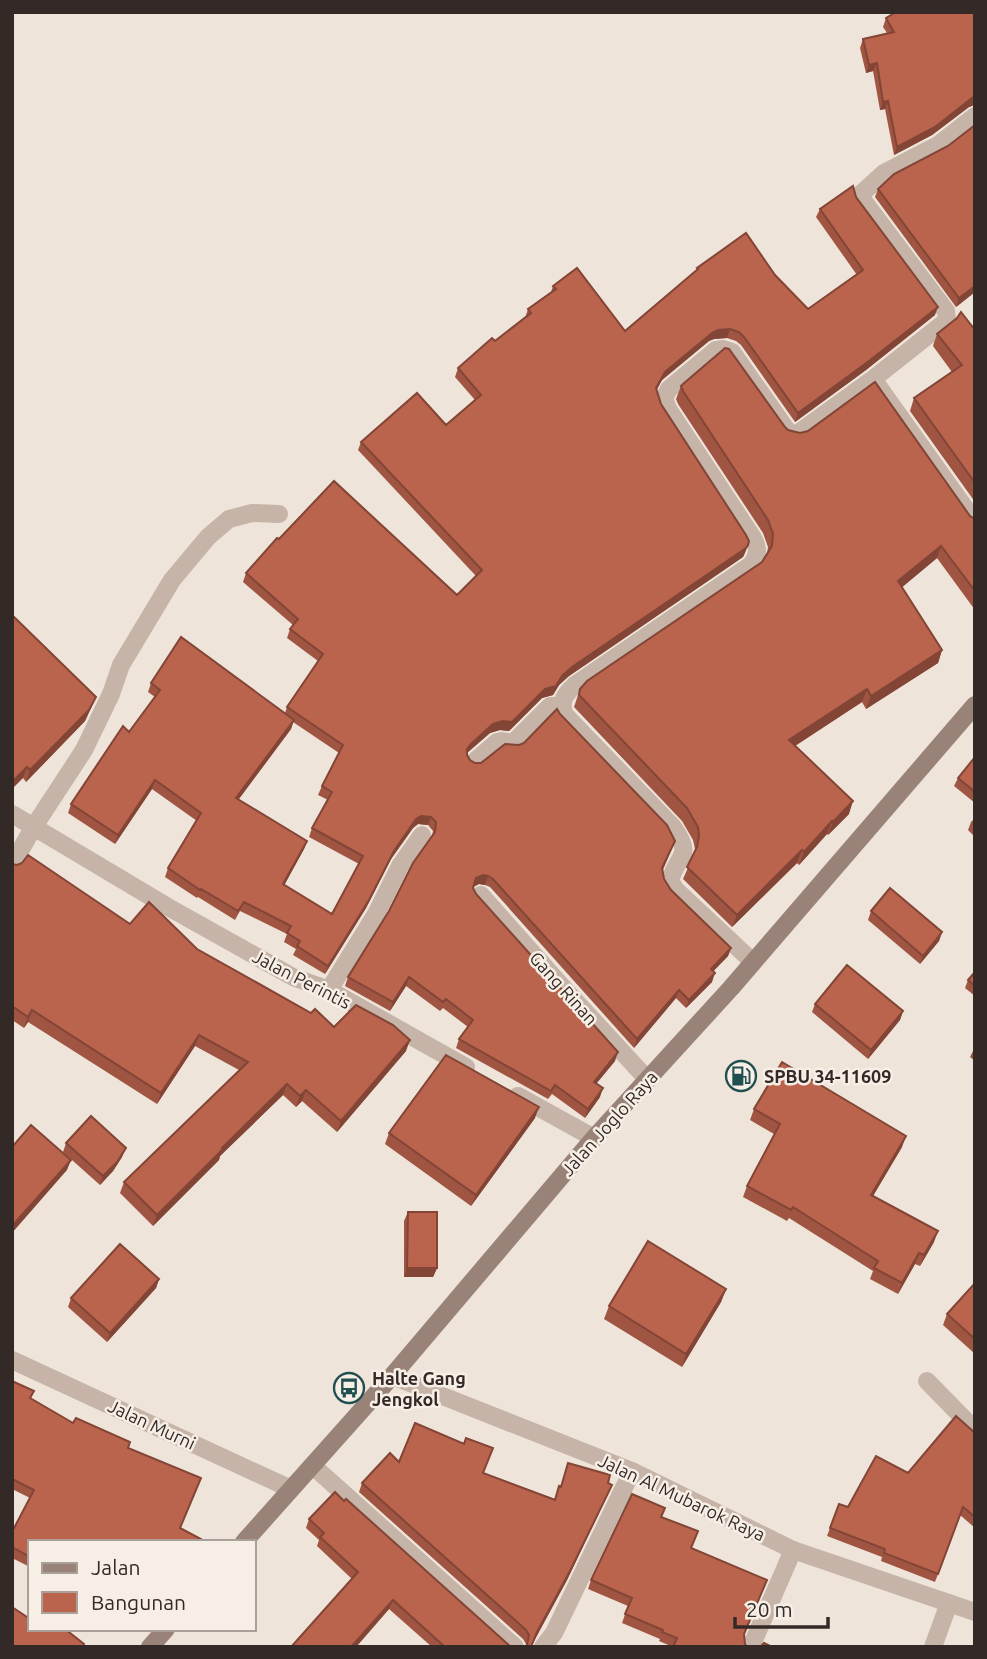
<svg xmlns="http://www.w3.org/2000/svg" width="987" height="1659" font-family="Ubuntu,sans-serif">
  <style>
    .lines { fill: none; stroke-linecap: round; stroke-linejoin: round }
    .minor { stroke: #c5b4a7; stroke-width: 18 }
    .tertiary { stroke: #c5b4a7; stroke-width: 18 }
    .secondary { stroke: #998379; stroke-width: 18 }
    .wall { fill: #a05542; fill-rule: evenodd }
    .shaded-wall { fill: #824536 }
    .building { fill: #ba634d; stroke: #824536; stroke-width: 2 }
    .labels { text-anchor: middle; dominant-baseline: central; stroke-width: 5; stroke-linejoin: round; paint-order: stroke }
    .street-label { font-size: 18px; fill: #332a27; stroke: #f7efe6 }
    .poi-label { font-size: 18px; font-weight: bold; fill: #332a27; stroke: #f7efe6; text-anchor: start }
  </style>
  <rect width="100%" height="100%" fill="#efe4da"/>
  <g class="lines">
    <path class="minor" d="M 873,379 L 975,522
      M 475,761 L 497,742 L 502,741 L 513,743 L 550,706 L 556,706 L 562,709
      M 12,814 L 168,907 L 293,977 L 329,990 L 466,1067
      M 12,865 L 33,828 L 84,750 L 111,694 L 121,665 L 172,580 L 208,537 L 229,519 L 252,513 L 279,514
      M 481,895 L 567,992 L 648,1080
      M 753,962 L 676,890 L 670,881 C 678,853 694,857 673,827 L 565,715 C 559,702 565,694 575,685 L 751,565 C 758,555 759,549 753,538 L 668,409 L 664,398 L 669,389 L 716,350 L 723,349 L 732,352 L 786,429 L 789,433 L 797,434 L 873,379 L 945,322 L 947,319 L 946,311 L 862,199 L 861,194 L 884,173 L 938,145 L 975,116
      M 329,990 L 376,914 L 400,866 L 422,835
      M 518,1096 L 594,1138
      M 927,1381 L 975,1430
      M 313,1466 L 515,1647
      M 543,1647 L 554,1633 L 632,1471
      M 751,1647 L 793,1550
      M 933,1647 L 949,1603"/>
    <path class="tertiary" d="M 12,1360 L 291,1489
      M 392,1376 L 632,1471 L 793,1550 L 975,1612"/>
    <path class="secondary" d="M 244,1542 L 392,1376 L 594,1138 L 731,988 L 975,705
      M 150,1647 L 166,1629"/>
  </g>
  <path class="wall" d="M 975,12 L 975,105 L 969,107 L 932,135 L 894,155 L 885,109 L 880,110 L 873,71 L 866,73 L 860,48 L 863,39 L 887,33 L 883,27 L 886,18 Z
    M 948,146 L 975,292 L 956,307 L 875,197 L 878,189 Z
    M 856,197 L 935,315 L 866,370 L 795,422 L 741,345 L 736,341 L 727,338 L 714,339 L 709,341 L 662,380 L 656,390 L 661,404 L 748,545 L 745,553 L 743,557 L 569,676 L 559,685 L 553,695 L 542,698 L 509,731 L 500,730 L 490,733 L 467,753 L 470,760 L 475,763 L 481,763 L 524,743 L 560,714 L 675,841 L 663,870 L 664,879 L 671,890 L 731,948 L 728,956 L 713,971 L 712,982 L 686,1008 L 676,998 L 634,1048 L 490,887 L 485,885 L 479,884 L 473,887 L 476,894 L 615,1061 L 596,1084 L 600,1097 L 585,1118 L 552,1094 L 548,1099 L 456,1048 L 459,1039 L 468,1027 L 443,1008 L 440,1011 L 406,986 L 390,1011 L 345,986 L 348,977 L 389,911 L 432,836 L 433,831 L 428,825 L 418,824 L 413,828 L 391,859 L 366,908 L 325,974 L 293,955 L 296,949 L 284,942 L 287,934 L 240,911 L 235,920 L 198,897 L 197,898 L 165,877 L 168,868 L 197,821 L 152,789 L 115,844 L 68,813 L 71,804 L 129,732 L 155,697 L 148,692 L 151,683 L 285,713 L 287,707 L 318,661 L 287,638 L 290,629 L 293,625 L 243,582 L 246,573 L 279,539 L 457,595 L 476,576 L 358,450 L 361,442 L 446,425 L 475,400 L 455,377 L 458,368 L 525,318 L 528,309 L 551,292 L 553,286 L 625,331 L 696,271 L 697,268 L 775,275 L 808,309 L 857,275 L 816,217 L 820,209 ZM 293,722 L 339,753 L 322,786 L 318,795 L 328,800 L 312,828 L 309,837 L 359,864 L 332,914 L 284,885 L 304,849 L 307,841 L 238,800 L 291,729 Z
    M 975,330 L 975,502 L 910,411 L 914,398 L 952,372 L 933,346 L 937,334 Z
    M 681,386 L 785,427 L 788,430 L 970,516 L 975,519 L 975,610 L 937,558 L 902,587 L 942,650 L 938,663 L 866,709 L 862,702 L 795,746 L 849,814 L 828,835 L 827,834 L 799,865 L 797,863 L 732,927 L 683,879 L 694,854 L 695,849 L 693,840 L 682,821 L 574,707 L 580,689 L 762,562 L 767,553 L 768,547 L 763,533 L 678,404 L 676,399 Z
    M 12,615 L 96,697 L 85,721 L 26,782 L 23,778 Z
    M 975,757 L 975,803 L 954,786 L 958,778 Z
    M 975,818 L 975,837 L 968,830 L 971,822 Z
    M 12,864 L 130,924 L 197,949 L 334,1027 L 406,1051 L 337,1132 L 302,1101 L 296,1107 L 283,1095 L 220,1156 L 219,1160 L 153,1226 L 120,1193 L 124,1182 L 239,1070 L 195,1046 L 157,1104 L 28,1022 L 24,1028 L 12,1020 Z
    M 871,911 L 942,932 L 939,941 L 920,964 L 868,920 Z
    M 975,972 L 975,996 L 965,988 L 968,980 Z
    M 815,1004 L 903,1011 L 900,1020 L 868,1059 L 812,1012 Z
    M 975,1047 L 975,1061 L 970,1057 Z
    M 754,1109 L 902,1147 L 873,1196 L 934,1242 L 920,1266 L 915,1264 L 898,1294 L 870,1279 L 873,1271 L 789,1218 L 787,1221 L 743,1197 L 747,1186 L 774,1134 L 750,1120 Z
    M 535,1118 L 471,1206 L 385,1144 L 389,1133 Z
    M 66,1143 L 122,1157 L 113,1171 L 100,1185 L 63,1152 Z
    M 408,1212 L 437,1268 L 433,1277 L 404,1277 L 404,1221 Z
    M 159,1279 L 156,1288 L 107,1342 L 68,1307 L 71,1298 Z
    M 975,1283 L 975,1354 L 943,1325 L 947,1314 Z
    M 726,1289 L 721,1302 L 682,1367 L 604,1319 L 609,1306 Z
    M 12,1381 L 34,1391 L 31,1398 L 73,1423 L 30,1542 L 30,1567 L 12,1558 L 12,1532 L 30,1498 L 12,1489 Z
    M 975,1433 L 975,1528 L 960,1515 L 935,1582 L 881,1561 L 882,1557 L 827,1536 L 839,1504 L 848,1507 Z
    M 399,1462 L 483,1473 L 555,1499 L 561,1487 L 568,1463 L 608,1483 L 608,1494 L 567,1580 L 534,1641 L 526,1646 L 526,1644 L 523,1639 L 359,1492 L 362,1483 Z
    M 344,1501 L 511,1647 L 432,1647 L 389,1609 L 356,1647 L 291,1647 L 352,1579 L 317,1546 L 319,1540 L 306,1528 L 309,1519 Z
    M 662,1517 L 691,1548 L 767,1580 L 744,1635 L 745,1644 L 747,1647 L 673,1647 L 659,1641 L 660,1639 L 622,1623 L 628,1606 L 588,1589 L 591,1580 Z"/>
  <path class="shaded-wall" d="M 877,63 L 873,71 L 866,73 L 869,65 Z
    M 975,97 L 974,105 L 969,107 L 932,135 L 894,155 L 897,147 Z
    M 888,101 L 885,109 L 880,110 L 883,102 Z
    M 975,286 L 975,292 L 956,307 L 959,298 Z
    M 938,307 L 935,315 L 866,370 L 795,422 L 798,413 Z
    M 730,329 L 727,338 L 714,339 L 709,341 L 662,380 L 653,397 L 656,388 L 665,372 L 712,333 L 718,330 Z
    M 748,545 L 743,557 L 569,676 L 559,685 L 553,695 L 542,698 L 509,731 L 500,730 L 490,733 L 468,752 L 467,749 L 471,744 L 493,724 L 503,721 L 562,676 L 572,667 Z
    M 941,546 L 937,558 L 894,594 L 898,581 Z
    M 942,650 L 938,663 L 866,709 L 871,696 Z
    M 867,689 L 862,702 L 784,753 L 789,740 Z
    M 96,697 L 85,721 L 26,782 L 30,770 Z
    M 294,720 L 291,729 L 233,807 L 236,798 Z
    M 27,767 L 23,778 L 12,789 L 12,782 Z
    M 155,780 L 152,789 L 115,844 L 118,835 Z
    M 853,801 L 849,814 L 828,835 L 833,822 Z
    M 421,816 L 431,817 L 428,825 L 418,824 L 413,828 L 391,859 L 366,908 L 325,974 L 328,966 L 394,851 L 416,819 Z
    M 832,821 L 827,834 L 799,865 L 804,852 Z
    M 307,841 L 304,849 L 280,893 L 283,884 Z
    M 802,850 L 797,863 L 732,927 L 737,915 Z
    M 483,875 L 488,876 L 485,885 L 479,884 L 473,887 L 476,878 Z
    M 942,932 L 939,941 L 920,964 L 923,956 Z
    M 731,948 L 728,956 L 707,978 L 711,969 Z
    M 715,973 L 712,982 L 686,1008 L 689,1000 Z
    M 409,977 L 406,986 L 390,1011 L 393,1002 Z
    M 679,990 L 676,998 L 634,1048 L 637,1039 Z
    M 32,1010 L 28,1022 L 24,1028 L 28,1017 Z
    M 903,1011 L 900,1020 L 868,1059 L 871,1050 Z
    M 199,1035 L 195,1046 L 157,1104 L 161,1093 Z
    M 410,1040 L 406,1051 L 337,1132 L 341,1121 Z
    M 618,1052 L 615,1061 L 591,1090 L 594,1082 Z
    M 287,1084 L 283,1095 L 220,1156 L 219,1160 L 153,1226 L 157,1215 L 222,1148 Z
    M 603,1088 L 600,1097 L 585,1118 L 588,1109 Z
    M 306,1090 L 302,1101 L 296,1107 L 300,1096 Z
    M 539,1107 L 535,1118 L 471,1206 L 476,1195 Z
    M 906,1136 L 902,1147 L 867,1206 L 871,1195 Z
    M 126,1148 L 122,1157 L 113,1171 L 100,1185 L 103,1176 Z
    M 71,1160 L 67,1170 L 12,1233 L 12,1226 Z
    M 938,1231 L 934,1242 L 920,1266 L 924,1255 Z
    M 919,1253 L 915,1264 L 898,1294 L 902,1283 Z
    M 407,1268 L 437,1268 L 433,1277 L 404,1277 Z
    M 159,1279 L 156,1288 L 107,1342 L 110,1333 Z
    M 726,1289 L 721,1302 L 682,1367 L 686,1354 Z
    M 612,1485 L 567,1580 L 534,1641 L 537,1632 Z
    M 393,1600 L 389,1609 L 356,1647 L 351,1647 Z"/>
  <path class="building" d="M 896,12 L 975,12 L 975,97 L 972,98 L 935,127 L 897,147 L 888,101 L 883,102 L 877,63 L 869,65 L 863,39 L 894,32 L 886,18 Z
    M 975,125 L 975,286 L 959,298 L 878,189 L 894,174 L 948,146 Z
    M 853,186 L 856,197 L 938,307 L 869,361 L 798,413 L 744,337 L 739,332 L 730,329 L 718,330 L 712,333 L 665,372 L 656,388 L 661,404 L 746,535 L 749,541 L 748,545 L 746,548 L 572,667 L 562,676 L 556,686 L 545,689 L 512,722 L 503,721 L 493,724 L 471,744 L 467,749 L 467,755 L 470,760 L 475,763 L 481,763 L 505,744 L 519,745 L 524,743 L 557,709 L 560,714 L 667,825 L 675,841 L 662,868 L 664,879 L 671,890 L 731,948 L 711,969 L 715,973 L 689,1000 L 679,990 L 637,1039 L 493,879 L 488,876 L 483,875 L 476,878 L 473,888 L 476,894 L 618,1052 L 594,1082 L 603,1088 L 588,1109 L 555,1085 L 551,1091 L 459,1039 L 473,1020 L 446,999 L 443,1002 L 409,977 L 393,1002 L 348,977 L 389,911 L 413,863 L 435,832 L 436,822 L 431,817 L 421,816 L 416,819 L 394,851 L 369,900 L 328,966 L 297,946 L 300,941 L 287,933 L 291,926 L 244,902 L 238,911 L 201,889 L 200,890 L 168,868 L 201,813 L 155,780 L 118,835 L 71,804 L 123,726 L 129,732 L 160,690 L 151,683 L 181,637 L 294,720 L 236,798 L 307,841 L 283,884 L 332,914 L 363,856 L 312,828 L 332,792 L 322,786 L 343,745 L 287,707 L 323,654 L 290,629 L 298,619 L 246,573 L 277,538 L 279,539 L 334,481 L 457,595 L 482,570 L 361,442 L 417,393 L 446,425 L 481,395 L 458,368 L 492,338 L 495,341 L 531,313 L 528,309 L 556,289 L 553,286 L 577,268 L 625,331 L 698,269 L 697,268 L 746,233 L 775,275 L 808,309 L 863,270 L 820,209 Z
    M 961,312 L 975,330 L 975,483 L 914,398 L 962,365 L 937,334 L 957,318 Z
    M 725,348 L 729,349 L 785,427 L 788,430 L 800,433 L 808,431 L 875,382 L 970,516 L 975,519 L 975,591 L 941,546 L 898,581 L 942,650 L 871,696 L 867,689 L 789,740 L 853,801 L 833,822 L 832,821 L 804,852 L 802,850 L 737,915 L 687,867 L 697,847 L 699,836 L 698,827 L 687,808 L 579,695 L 580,689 L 587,681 L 762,562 L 772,546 L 773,534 L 768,520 L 683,391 L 681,386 L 683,384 Z
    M 12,615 L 96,697 L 89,710 L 30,770 L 27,767 L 12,782 Z
    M 975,757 L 975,792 L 958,778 Z
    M 28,855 L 130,924 L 149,902 L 197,949 L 311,1013 L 315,1009 L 334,1027 L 356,1005 L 393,1025 L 410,1040 L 341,1121 L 306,1090 L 300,1096 L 287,1084 L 222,1148 L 223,1149 L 157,1215 L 124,1182 L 248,1062 L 199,1035 L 161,1093 L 32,1010 L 28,1017 L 12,1006 L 12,864 L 17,865 L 22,863 Z
    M 890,888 L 942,932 L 923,956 L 871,911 Z
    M 847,965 L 903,1011 L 871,1050 L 815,1004 Z
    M 975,972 L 975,986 L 968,980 Z
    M 446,1055 L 539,1107 L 476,1195 L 389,1133 Z
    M 782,1062 L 906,1136 L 871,1195 L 938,1231 L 924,1255 L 919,1253 L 902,1283 L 874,1268 L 878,1261 L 793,1207 L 791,1210 L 747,1186 L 780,1124 L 754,1109 Z
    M 91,1116 L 126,1148 L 117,1162 L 103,1176 L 66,1143 Z
    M 31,1125 L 71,1160 L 12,1226 L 12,1147 Z
    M 408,1212 L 437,1212 L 437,1268 L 407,1268 Z
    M 648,1241 L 726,1289 L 686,1354 L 609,1306 Z
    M 120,1244 L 159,1279 L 110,1333 L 71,1298 Z
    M 975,1283 L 975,1339 L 947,1314 Z
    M 12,1381 L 34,1391 L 30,1398 L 73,1423 L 76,1418 L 130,1442 L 128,1448 L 201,1478 L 180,1528 L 201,1539 L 199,1542 L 30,1542 L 30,1557 L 12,1547 L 12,1532 L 34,1490 L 12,1479 Z
    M 956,1416 L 975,1433 L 975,1517 L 963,1507 L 938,1574 L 884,1553 L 885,1549 L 830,1528 L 839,1504 L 848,1507 L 876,1456 L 908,1473 Z
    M 415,1423 L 464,1444 L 466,1438 L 493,1448 L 483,1473 L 555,1500 L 559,1486 L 561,1487 L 568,1463 L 610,1475 L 608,1483 L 612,1485 L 570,1571 L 537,1632 L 531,1647 L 524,1647 L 527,1645 L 529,1635 L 526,1630 L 362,1483 L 390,1453 L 399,1462 Z
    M 335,1492 L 344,1501 L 346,1499 L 511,1647 L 445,1647 L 393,1600 L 351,1647 L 291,1647 L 358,1572 L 320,1537 L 324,1533 L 309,1519 Z
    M 632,1494 L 665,1508 L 661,1517 L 698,1531 L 691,1548 L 767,1580 L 744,1634 L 745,1644 L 747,1647 L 673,1647 L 677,1638 L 662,1632 L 663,1630 L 625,1614 L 632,1598 L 591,1580 Z
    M 12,1607 L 30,1619 L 30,1629 L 65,1629 L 84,1644 L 82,1647 L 12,1647 Z
    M 764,1643 L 772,1647 L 760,1647 Z"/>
  <defs>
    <g id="fuel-ring" transform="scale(1.575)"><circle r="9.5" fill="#f7efe6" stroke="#214f50" stroke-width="1.5"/><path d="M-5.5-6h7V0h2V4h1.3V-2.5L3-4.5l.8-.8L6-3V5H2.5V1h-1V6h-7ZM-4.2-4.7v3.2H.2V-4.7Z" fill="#214f50"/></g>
    <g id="bus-ring" transform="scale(1.575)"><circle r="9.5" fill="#f7efe6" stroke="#214f50" stroke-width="1.5"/><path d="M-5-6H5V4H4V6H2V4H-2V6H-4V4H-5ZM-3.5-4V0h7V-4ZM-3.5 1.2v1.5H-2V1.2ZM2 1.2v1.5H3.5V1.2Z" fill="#214f50"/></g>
  </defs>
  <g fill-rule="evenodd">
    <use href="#fuel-ring" x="741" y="1076"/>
    <use href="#bus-ring" x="349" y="1388"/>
  </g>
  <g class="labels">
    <g class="street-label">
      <text transform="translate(302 979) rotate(27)">Jalan Perintis</text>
      <text transform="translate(564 988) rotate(48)">Gang Rinan</text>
      <text transform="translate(609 1123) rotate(-48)">Jalan Joglo Raya</text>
      <text transform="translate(152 1424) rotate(25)">Jalan Murni</text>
      <text transform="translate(682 1497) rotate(25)">Jalan Al Mubarok Raya</text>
    </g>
    <g class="poi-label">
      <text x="764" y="1076">SPBU 34-11609</text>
      <text x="372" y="1378">Halte Gang<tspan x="372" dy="21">Jengkol</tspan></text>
    </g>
  </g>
  <rect width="987" height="1659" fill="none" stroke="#332a27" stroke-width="28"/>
  <rect x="28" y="1540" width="228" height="91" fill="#f7efe6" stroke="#a9a09a" stroke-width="2"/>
  <rect x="42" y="1563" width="35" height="10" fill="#998379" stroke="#a9a09a" stroke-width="2"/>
  <text x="91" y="1575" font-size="21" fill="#332a27">Jalan</text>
  <rect x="42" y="1592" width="35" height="21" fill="#ba634d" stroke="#a9a09a" stroke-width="2"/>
  <text x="91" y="1610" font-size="21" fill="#332a27">Bangunan</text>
  <path d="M735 1617v10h93v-10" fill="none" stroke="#332a27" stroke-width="3.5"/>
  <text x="746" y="1617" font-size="21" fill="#332a27" stroke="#f7efe6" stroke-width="5" paint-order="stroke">20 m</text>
</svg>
